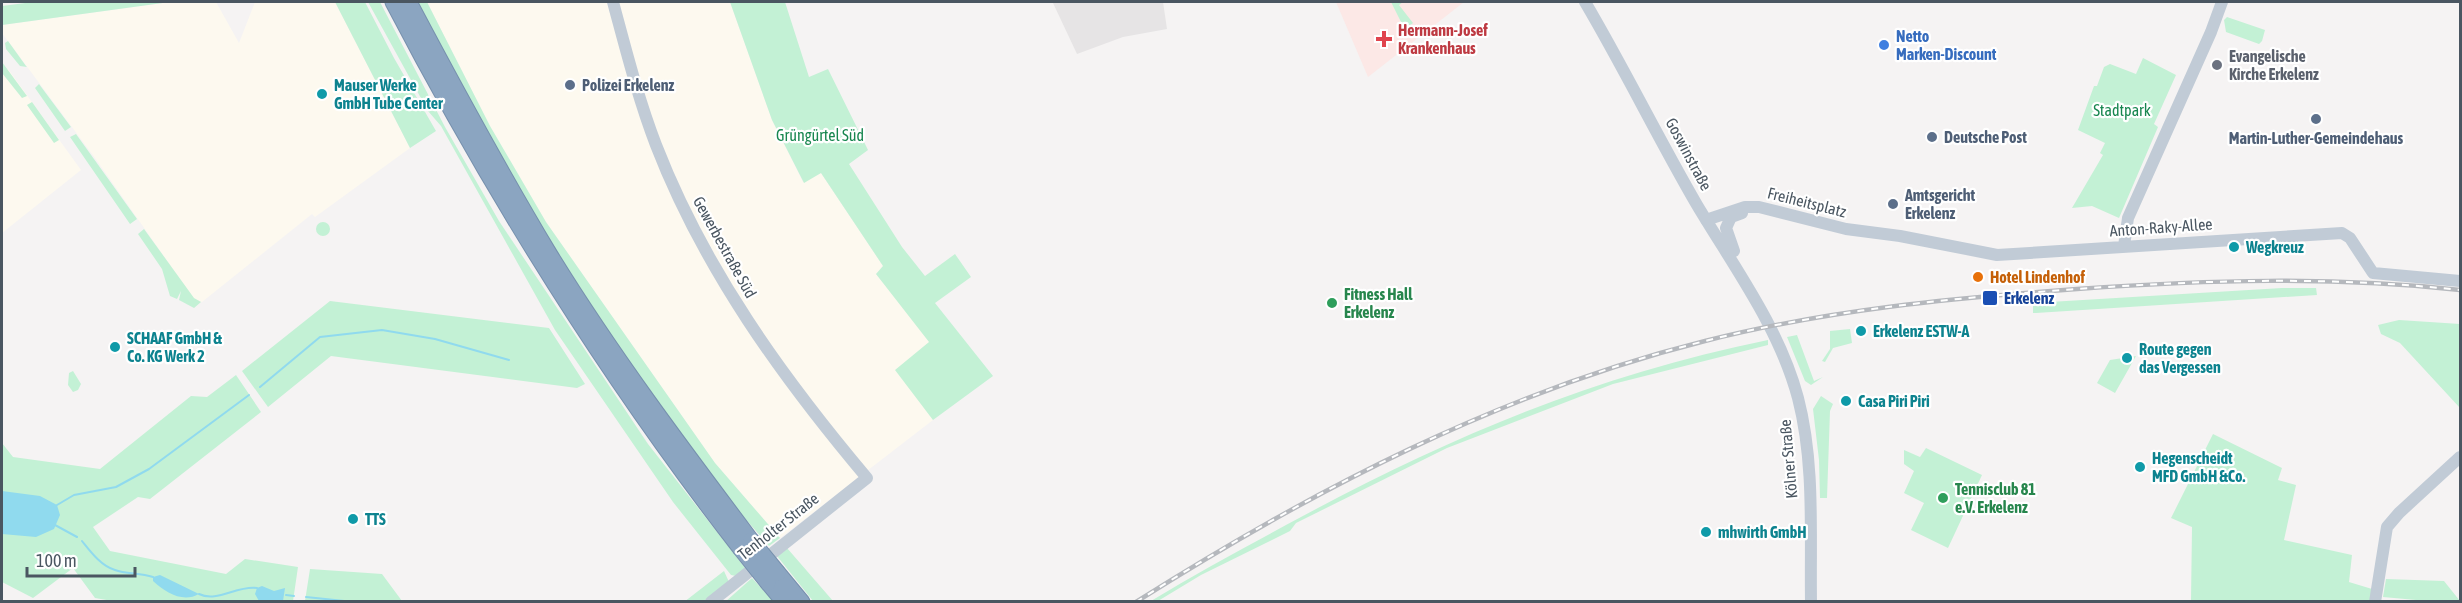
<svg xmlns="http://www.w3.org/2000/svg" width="2462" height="603" font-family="'Asap Condensed',sans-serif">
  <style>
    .commercial { fill: #fdf9ef }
    .education { fill: #e6e4e5 }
    .medical { fill: #fce8e6 }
    .green { fill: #c3f1d5 }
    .water { fill: #90daee }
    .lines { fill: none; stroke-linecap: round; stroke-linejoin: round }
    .stream { stroke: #90daee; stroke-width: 2 }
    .highway-casing { stroke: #7690ad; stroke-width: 17 }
    .secondary { stroke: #c1cbd6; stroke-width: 12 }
    .highway { stroke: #8ba5c1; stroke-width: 15 }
    .rail-casing { stroke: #b5b8bd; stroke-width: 4.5 }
    .rail { stroke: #fff; stroke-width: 2; stroke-dasharray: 7; stroke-linecap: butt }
    .highway-bridge-casing { stroke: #7690ad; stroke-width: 17; stroke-linecap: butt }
    .highway-bridge { stroke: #8ba5c1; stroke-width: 15 }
    .health-dot { fill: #e0444e; stroke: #fff; stroke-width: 2 }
    .shop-dot { fill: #3f7fe0; stroke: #fff; stroke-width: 2 }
    .worship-dot { fill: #6b7280; stroke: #fff; stroke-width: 2 }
    .service-dot { fill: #5c6f8a; stroke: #fff; stroke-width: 2 }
    .culture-dot { fill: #0f9aa8; stroke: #fff; stroke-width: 2 }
    .food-dot { fill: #e8710a; stroke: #fff; stroke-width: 2 }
    .transit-dot { fill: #1a4fb4; stroke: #fff; stroke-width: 2 }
    .leisure-dot { fill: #2e9e5b; stroke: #fff; stroke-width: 2 }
    .labels { text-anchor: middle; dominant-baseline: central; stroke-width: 4.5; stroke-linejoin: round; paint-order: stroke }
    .health-label { font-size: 16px; font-weight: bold; fill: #be3a42; stroke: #fff; text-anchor: start }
    .shop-label { font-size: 16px; font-weight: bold; fill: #366cbe; stroke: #fff; text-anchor: start }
    .worship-label { font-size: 16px; font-weight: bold; fill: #5b616d; stroke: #fff; text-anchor: start }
    .culture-label { font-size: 16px; font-weight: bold; fill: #0d838f; stroke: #fff; text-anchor: start }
    .service-label { font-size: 16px; font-weight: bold; fill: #4e5e75; stroke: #fff; text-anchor: start }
    .park-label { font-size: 16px; fill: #17864f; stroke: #fff }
    .street-label { font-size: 16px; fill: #4a5661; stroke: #fff }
    .food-label { font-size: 16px; font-weight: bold; fill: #c56008; stroke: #fff; text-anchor: start }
    .leisure-label { font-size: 16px; font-weight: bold; fill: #27864d; stroke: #fff; text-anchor: start }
    .transit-label { font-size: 16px; font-weight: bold; fill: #164399; stroke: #fff; text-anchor: start }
  </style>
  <rect width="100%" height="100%" fill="#f5f3f3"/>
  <path class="commercial" d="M 170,2 L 216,2 L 239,43 L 255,2 L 335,2 L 410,148 L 315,217 L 312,214 L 202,302 L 194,299 L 95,158 L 2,33 L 2,25 Z
    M 427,2 L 730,2 L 772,120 L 803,182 L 821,173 L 883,266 L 876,274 L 930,342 L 896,370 L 933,420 L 780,538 L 715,463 L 546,222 L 490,126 Z
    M 8,69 L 81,170 L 2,233 L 2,71 Z"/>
  <path class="education" d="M 1057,2 L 1163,2 L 1167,29 L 1123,37 L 1077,54 L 1053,3 Z"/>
  <path class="medical" d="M 1336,2 L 1464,2 L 1368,77 Z"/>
  <path class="green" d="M 33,2 L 170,2 L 2,25 L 2,6 Z
    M 335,2 L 365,2 L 394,58 L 436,131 L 410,148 Z
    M 368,2 L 380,2 L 445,127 L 499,221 L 648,444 L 746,569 L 736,576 L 731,575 L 673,502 L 555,330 L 441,126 L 428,111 Z
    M 416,2 L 427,2 L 490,126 L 546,222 L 715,463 L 780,538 L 769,546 L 722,492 L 610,334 L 515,187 Z
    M 730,2 L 785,2 L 809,77 L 828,69 L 868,150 L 849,164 L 902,247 L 925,276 L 955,254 L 971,277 L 935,303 L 993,376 L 933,420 L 895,370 L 929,342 L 876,274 L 883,266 L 821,173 L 804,183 L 772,120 Z
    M 1391,2 L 1403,2 L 1399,5 L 1413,23 L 1405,30 Z
    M 2227,17 L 2265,30 L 2262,41 L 2259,44 L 2226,32 L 2224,20 Z
    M 8,41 L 26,66 L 27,67 L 20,66 L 6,49 L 5,43 Z
    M 2143,58 L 2176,75 L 2154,124 L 2158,127 L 2119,218 L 2092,206 L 2072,208 L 2103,155 L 2100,153 L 2105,143 L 2078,130 L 2094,86 L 2097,86 L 2104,67 L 2110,64 L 2136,74 Z
    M 2,62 L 27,96 L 22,98 L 2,73 Z
    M 39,84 L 71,127 L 65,131 L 35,88 Z
    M 32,102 L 59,140 L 54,143 L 27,105 Z
    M 76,134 L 137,219 L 130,224 L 70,137 Z
    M316 229a7 7 0 1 1 14 0a7 7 0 1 1-14 0Z
    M 144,229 L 194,298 L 201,302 L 194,308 L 179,300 L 181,291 L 177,299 L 170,296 L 162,269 L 138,234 Z
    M 2282,288 L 2316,288 L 2317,295 L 2036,313 L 2033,313 L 2033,303 Z
    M 330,301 L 549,328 L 585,384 L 577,388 L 331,356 L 268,407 L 242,371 Z
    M 2399,320 L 2460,324 L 2460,408 L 2400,343 L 2381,334 L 2378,325 Z
    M 1850,329 L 1852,343 L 1833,348 L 1825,362 L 1822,361 L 1830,349 L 1830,331 Z
    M 1797,335 L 1814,381 L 1823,377 L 1811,385 L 1805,381 L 1787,337 Z
    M 1768,340 L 1768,345 L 1613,384 L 1447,448 L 1296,523 L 1290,531 L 1201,575 L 1158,601 L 1151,601 C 1200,571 1251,544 1301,517 C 1454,435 1597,375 1768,340 Z
    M 2136,356 L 2115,393 L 2097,383 L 2110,360 Z
    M 73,371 L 81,384 L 78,390 L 73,392 L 68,385 L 69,373 Z
    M 236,375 L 261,412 L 150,499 L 138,497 L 93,527 L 110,551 L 226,574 L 245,559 L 298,567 L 293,601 L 118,602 L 95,598 L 73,568 L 33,598 L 2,582 L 2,443 L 13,457 L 100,469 L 191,396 L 207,397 Z
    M 1821,396 L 1833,404 L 1830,411 L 1827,498 L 1820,498 L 1819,460 L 1813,409 Z
    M 2213,434 L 2282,468 L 2278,480 L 2296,485 L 2284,540 L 2352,555 L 2349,582 L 2372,589 L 2371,601 L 2191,601 L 2192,527 L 2171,518 Z
    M 1926,448 L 1982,475 L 1948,548 L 1911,530 L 1924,503 L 1904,493 L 1914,471 L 1904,464 L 1904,450 L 1920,457 Z
    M 787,548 L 833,601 L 813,601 L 777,556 Z
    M 310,569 L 382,574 L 402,601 L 305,601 Z
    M 724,571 L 729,582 L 704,601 L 684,602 Z
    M 752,578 L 774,602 L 725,602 Z
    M 2386,579 L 2444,581 L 2460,601 L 2427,601 L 2383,597 Z"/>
  <path class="water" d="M 2,491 L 40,496 L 57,505 L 60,515 L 54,529 L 36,537 L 2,534 Z
    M 160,575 L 199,594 C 183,603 166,593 153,581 L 153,577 Z
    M 262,586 L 274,591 L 285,588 L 283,601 L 259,601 L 255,594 L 257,588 Z"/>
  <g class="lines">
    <path class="stream" d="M 260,387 L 320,337 L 382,330 L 435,339 L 509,360
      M 57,505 L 74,495 L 116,487 L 149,469 L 249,395
      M 55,525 L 77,537
      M 82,541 C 90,551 101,566 115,570 C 126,574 139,573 153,577
      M 199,594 C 217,603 237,585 257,588
      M 286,595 L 294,596
      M 306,597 L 354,602"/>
    <g class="highway-casing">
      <path id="highway" d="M 393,2 C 493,194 607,377 740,548
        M 409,2 C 454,87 500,172 550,255 C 611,354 681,447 751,540
        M 778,573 L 802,602
        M 768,583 L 784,602"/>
    </g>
    <path class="secondary" d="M 613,2 C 626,50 638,98 656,145 C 704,269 782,377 867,478 L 711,602
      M 1585,2 C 1624,68 1658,138 1697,205 C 1734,267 1779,327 1798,398 C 1815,463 1810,534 1811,602
      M 1706,220 L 1745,207 L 1759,207 L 1846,229 L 1900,236 L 1997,255 L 2342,233 L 2350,238 L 2373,273 L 2460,281
      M 2124,246 L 2128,218 L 2211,32 L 2222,2
      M 1734,251 L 1726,228 L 1731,217 L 1742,213
      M 2375,602 L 2387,527 L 2399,513 L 2460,457"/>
    <use href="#highway" class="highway"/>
    <g class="rail-casing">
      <path id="rail" d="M 1136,602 C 1313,490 1501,392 1705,341 C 1827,310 1952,298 2077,289 C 2206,280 2332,276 2460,290"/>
    </g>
    <use href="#rail" class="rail"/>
    <g class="highway-bridge-casing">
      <path id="highway-bridge" d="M 751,540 L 778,573
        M 740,548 L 768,583"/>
    </g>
    <use href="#highway-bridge" class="highway-bridge"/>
  </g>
  <path class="health-dot" d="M1381 30h6v6h6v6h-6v6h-6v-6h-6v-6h6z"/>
  <circle class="shop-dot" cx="1884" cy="45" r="6"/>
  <circle class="worship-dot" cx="2217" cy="65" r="6"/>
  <g class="service-dot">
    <circle cx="570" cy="85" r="6"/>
    <circle cx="2316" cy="119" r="6"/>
    <circle cx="1932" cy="137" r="6"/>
    <circle cx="1893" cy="204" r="6"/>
  </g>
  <g class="culture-dot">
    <circle cx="322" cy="94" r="6"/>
    <circle cx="2234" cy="247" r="6"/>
    <circle cx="1861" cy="331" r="6"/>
    <circle cx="115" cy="347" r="6"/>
    <circle cx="2127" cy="358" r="6"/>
    <circle cx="1846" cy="401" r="6"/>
    <circle cx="2140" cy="467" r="6"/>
    <circle cx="353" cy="519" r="6"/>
    <circle cx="1706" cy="532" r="6"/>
  </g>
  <circle class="food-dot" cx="1978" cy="277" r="6"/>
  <rect class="transit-dot" x="1982" y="290" width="16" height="16" rx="3"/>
  <g class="leisure-dot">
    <circle cx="1332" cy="303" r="6"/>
    <circle cx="1943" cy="498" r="6"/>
  </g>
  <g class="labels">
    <g class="health-label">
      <text x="1398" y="30">Hermann-Josef<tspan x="1398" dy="18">Krankenhaus</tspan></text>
    </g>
    <g class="shop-label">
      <text x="1896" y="36">Netto<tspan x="1896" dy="18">Marken-Discount</tspan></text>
    </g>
    <g class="worship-label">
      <text x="2229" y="56">Evangelische<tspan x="2229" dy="18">Kirche Erkelenz</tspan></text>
    </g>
    <g class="culture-label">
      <text x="334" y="85">Mauser Werke<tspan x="334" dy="18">GmbH Tube Center</tspan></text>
      <text x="2246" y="247">Wegkreuz</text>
      <text x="1873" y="331">Erkelenz ESTW-A</text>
      <text x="127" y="338">SCHAAF GmbH &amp;<tspan x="127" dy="18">Co. KG Werk 2</tspan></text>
      <text x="2139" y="349">Route gegen<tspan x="2139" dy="18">das Vergessen</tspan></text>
      <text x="1858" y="401">Casa Piri Piri</text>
      <text x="2152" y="458">Hegenscheidt<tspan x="2152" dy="18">MFD GmbH &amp;Co.</tspan></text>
      <text x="365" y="519">TTS</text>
      <text x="1718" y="532">mhwirth GmbH</text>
    </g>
    <g class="service-label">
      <text x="582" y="85">Polizei Erkelenz</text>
      <text x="1944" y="137">Deutsche Post</text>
      <text x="2316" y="138" text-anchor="middle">Martin-Luther-Gemeindehaus</text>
      <text x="1905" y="195">Amtsgericht<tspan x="1905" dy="18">Erkelenz</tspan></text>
    </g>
    <g class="park-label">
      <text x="2122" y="110">Stadtpark</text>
      <text x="820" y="135">Grüngürtel Süd</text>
    </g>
    <g class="street-label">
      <text transform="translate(1689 154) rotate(62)">Goswinstraße</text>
      <text transform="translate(1807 202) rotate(14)">Freiheitsplatz</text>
      <text transform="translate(2161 227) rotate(-4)">Anton-Raky-Allee</text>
      <text transform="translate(725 247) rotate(61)">Gewerbestraße Süd</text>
      <text transform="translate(1788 459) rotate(-95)">Kölner Straße</text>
      <text transform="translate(778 526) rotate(-38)">Tenholter Straße</text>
    </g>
    <g class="food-label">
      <text x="1990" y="277">Hotel Lindenhof</text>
    </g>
    <g class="leisure-label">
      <text x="1344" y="294">Fitness Hall<tspan x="1344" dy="18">Erkelenz</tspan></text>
      <text x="1955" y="489">Tennisclub 81<tspan x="1955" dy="18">e.V. Erkelenz</tspan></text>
    </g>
    <g class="transit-label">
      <text x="2004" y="298">Erkelenz</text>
    </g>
  </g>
  <rect width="2462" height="603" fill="none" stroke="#4a5661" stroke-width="6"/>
  <path d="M27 567v9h108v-9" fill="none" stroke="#4a5661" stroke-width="3"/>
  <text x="36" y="567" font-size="18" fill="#4a5661" stroke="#ffffff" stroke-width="4.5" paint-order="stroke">100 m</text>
</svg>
